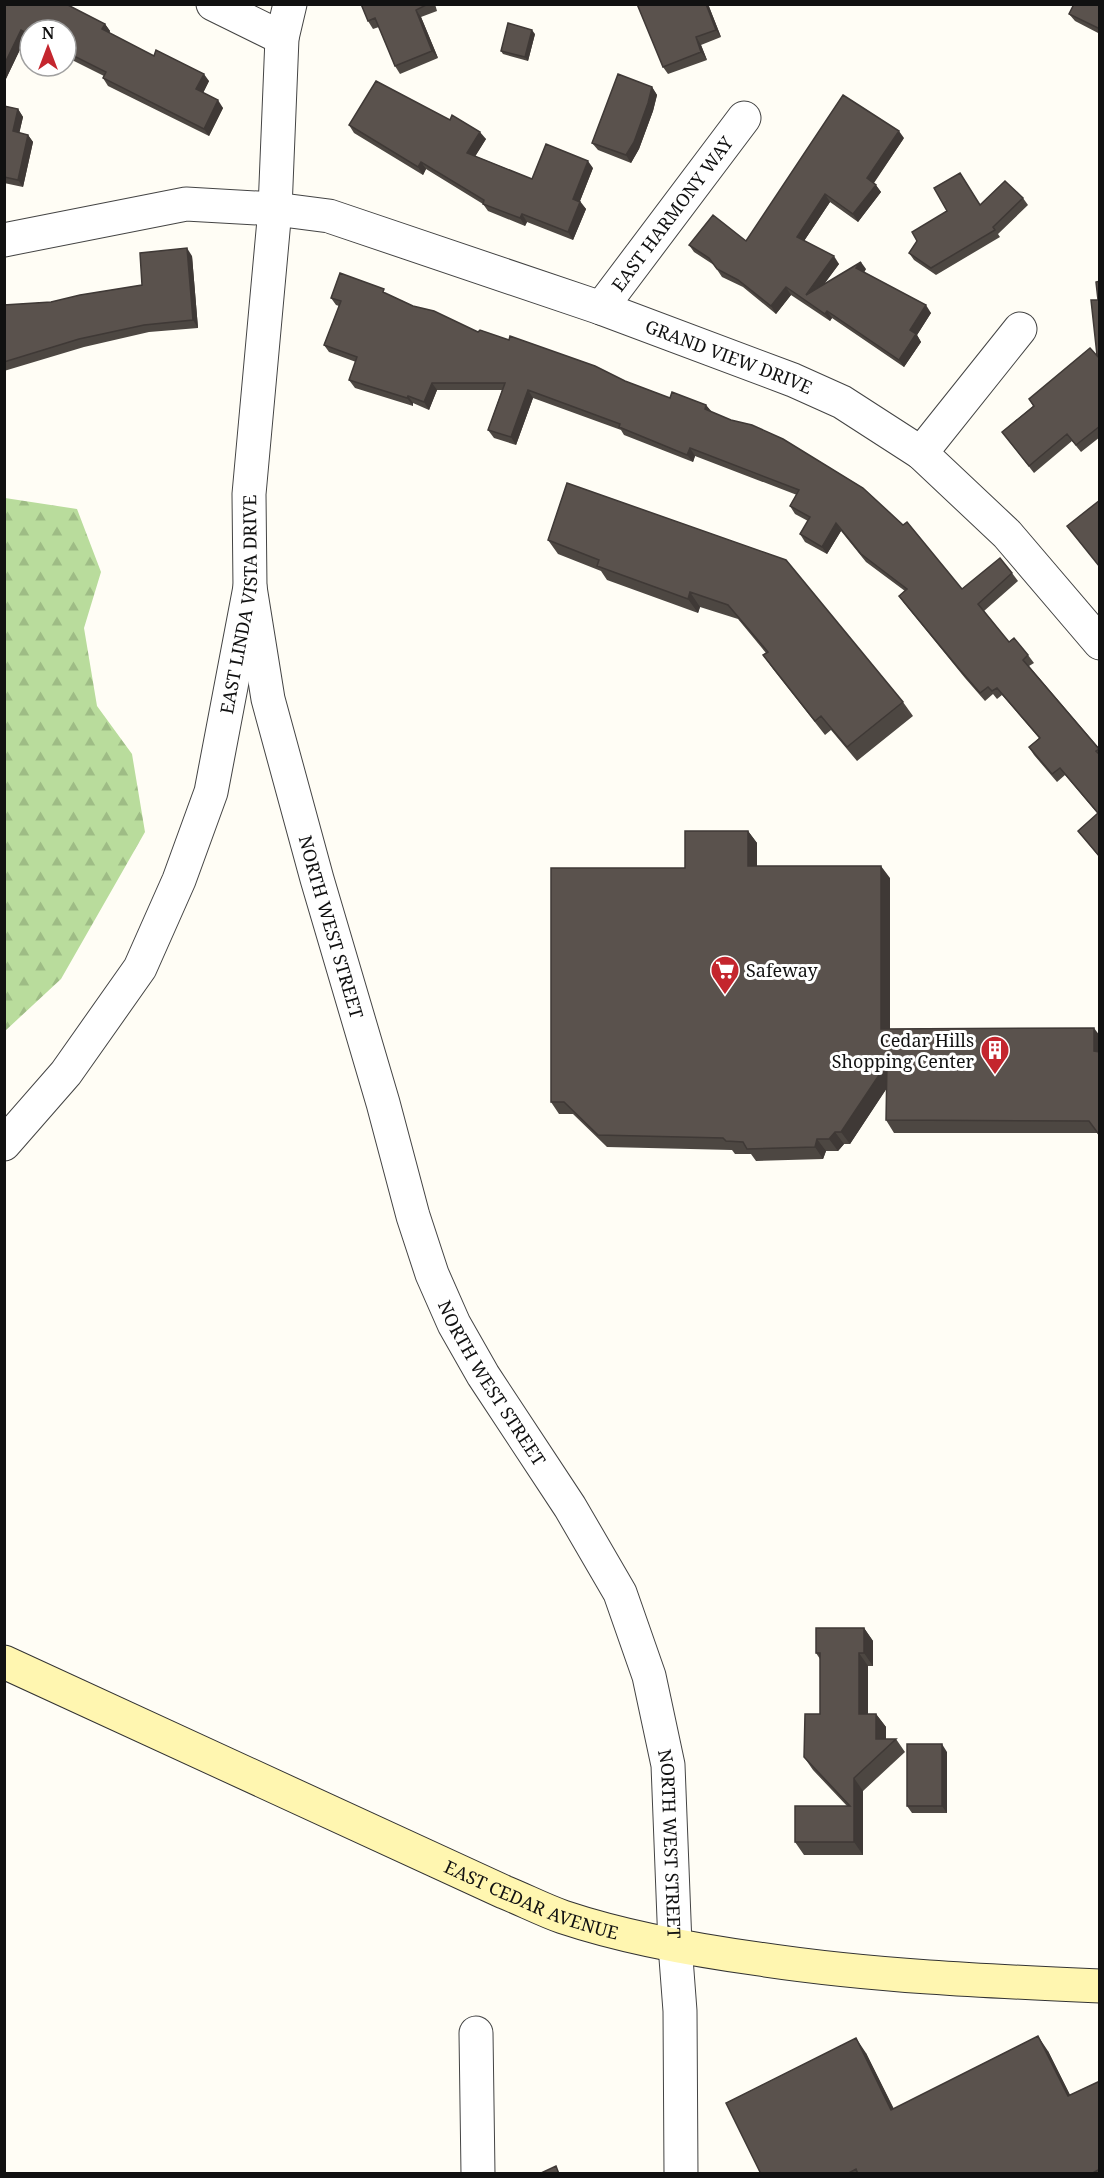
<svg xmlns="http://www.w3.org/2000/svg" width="1104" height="2178" font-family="'Noto Serif',serif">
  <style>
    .forest { fill: url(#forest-firs) }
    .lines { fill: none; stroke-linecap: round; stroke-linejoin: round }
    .minor-casing { stroke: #444; stroke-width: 35 }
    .tertiary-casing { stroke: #444; stroke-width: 35 }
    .secondary-casing { stroke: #333; stroke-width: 35 }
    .minor { stroke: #fff; stroke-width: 33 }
    .tertiary { stroke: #fff; stroke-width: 33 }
    .secondary { stroke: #fff6b0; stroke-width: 33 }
    .wall { fill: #4d4742 }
    .shaded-wall { fill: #3f3936 }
    .building { fill: #5a524d; stroke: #3f3936; stroke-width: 1.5 }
    .labels { text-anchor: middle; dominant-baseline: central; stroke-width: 6; stroke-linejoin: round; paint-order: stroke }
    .street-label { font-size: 18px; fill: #111; stroke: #fff }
    .poi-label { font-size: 18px; fill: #111; stroke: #fff; text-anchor: start }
  </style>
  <defs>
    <pattern id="forest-firs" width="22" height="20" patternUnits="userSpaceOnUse" patternTransform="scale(1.5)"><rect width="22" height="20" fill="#b9dc9c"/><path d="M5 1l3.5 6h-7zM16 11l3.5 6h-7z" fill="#9ebc85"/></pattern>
  </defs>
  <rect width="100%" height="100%" fill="#fffdf5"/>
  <path class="forest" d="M 5,498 L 77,509 L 101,572 L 84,628 L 97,706 L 132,754 L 145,832 L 61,979 L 5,1031 Z"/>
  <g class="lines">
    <g class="minor-casing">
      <g id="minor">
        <path d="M 213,4 L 282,38"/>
        <path id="s1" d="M 4,240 L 186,204 L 275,209 L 329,216 L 601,308 L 793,380 L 842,402 L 921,453 L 1007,534 L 1100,643"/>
        <path id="s2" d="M 601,308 L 744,118"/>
        <path d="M 921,453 L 1020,329"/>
        <path d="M 476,2033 L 478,2174"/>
      </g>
    </g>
    <g class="tertiary-casing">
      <g id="tertiary">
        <path id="s3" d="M 250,587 L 268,699 L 317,879 L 383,1103 L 413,1216 L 432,1274 L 454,1324 L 483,1375 L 570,1507 L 620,1593 L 649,1676 L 668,1765 L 675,1945 L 680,2011 L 681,2174"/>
        <path id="s4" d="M 4,1144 L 66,1073 L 140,968 L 179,880 L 211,792 L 250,587 L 249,494 L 275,209 L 282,38 L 290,4"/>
      </g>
    </g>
    <g class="secondary-casing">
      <g id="secondary">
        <path id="s5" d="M 4,1662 L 504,1892 C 524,1900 543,1910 563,1917 C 626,1938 693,1950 759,1959 C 872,1976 985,1981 1100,1986"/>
      </g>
    </g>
    <use href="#minor" class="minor"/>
    <use href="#tertiary" class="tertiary"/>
    <use href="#secondary" class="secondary"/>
  </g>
  <path class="wall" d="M 4,4 L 105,24 L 110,31 L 109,33 L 154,56 L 209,81 L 203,93 L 223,108 L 209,136 L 108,86 L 103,78 L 104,76 L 66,57 L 66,30 L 30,30 L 30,39 L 26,37 L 4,83 Z
    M 361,4 L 435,4 L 437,11 L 421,17 L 438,58 L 400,74 L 395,66 L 379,27 L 373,29 L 368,21 Z
    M 708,4 L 721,37 L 701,45 L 707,60 L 668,74 L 663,67 Z
    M 1100,4 L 1100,34 L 1075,21 L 1069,14 Z
    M 535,34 L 528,61 L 503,54 L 501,51 Z
    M 652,87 L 657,95 L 653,111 L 639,149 L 631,163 L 598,150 L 592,143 Z
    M 4,106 L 18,109 L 23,117 L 19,133 L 28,135 L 33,142 L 23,187 L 4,183 Z
    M 450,120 L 486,139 L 475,156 L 532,179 L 593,168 L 580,201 L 586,209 L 573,240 L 527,222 L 525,226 L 488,211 L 483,204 L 426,169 L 423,175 L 354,133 L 349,125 Z
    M 904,138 L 874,183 L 881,192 L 858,222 L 830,202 L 804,241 L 839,264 L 824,284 L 866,269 L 864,272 L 931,313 L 917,335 L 921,342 L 904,367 L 832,318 L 830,321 L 791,295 L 776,314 L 743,287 L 722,277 L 714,265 L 694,252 L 689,245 L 746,241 Z
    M 960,173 L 980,205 L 1023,198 L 1028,205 L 998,234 L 1000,237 L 936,275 L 914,260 L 909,253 L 947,211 Z
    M 192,256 L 198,328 L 149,332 L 84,347 L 4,371 L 4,305 L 51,302 L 142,285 Z
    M 387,294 L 413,306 L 478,332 L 625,381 L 670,398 L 706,405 L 711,412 L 962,589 L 1012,573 L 1018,581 L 984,611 L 1009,642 L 1028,655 L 1034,663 L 1029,666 L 1100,749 L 1100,858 L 1078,831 L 1098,814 L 1065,775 L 1057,782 L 1034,755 L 1029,747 L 1039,738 L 1002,695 L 997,699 L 993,694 L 985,701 L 965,678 L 904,603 L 899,596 L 905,591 L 866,562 L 841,531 L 827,554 L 805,542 L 800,534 L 808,521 L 795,514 L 790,506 L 797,495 L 695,456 L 693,462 L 624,435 L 621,430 L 533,398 L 516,445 L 494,438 L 488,430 L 502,390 L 437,390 L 429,410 L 413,403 L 413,406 L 355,388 L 349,380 L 356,362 L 329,352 L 324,345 L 339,306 L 336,305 L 331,298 Z
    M 1100,359 L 1100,437 L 1081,452 L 1072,441 L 1034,473 L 1002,432 L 1033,406 L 1029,399 Z
    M 567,483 L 903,702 L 913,716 L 857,761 L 831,730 L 825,735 L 773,669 L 763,655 L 766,653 L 738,619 L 700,607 L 698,613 L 607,580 L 601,571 L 558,554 L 548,540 Z
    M 748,831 L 757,843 L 757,866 L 890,878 L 890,1029 L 1094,1028 L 1097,1133 L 894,1133 L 886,1120 L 886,1089 L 850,1144 L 844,1144 L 838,1151 L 826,1151 L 823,1159 L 756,1161 L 751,1154 L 735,1154 L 732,1150 L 607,1147 L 573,1114 L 559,1114 L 551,1102 L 685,868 Z
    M 864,1628 L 873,1641 L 873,1666 L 868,1666 L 868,1714 L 876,1714 L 886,1727 L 886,1739 L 896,1739 L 905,1752 L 863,1791 L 863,1855 L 804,1855 L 795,1842 L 847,1806 L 813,1770 L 804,1757 L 820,1714 L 820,1659 L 816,1653 Z
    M 947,1752 L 947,1813 L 912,1813 L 907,1806 Z
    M 1048,2051 L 1070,2095 L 1100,2081 L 1100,2174 L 761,2174 L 866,2053 L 894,2109 Z"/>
  <path class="shaded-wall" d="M 706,4 L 708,4 L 721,37 L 716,30 Z
    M 416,10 L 421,17 L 438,58 L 432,51 Z
    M 105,24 L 110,31 L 107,37 L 102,29 Z
    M 21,30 L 26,37 L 4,83 L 4,65 Z
    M 532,30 L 535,34 L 528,61 L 525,57 Z
    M 696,37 L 701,45 L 707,60 L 701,52 Z
    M 204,74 L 209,81 L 201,97 L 196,89 Z
    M 652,87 L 657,95 L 653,111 L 639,149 L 631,163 L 626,155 Z
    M 218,100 L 223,108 L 209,136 L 204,129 Z
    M 18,109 L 23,117 L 18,139 L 13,131 Z
    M 899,131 L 904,138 L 872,185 L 867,178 Z
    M 480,132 L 486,139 L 473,160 L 467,153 Z
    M 28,135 L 33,142 L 23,187 L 18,180 Z
    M 588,161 L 593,168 L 578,206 L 573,199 Z
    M 421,162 L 426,169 L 423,175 L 418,167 Z
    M 876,185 L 881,192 L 858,222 L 853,214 Z
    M 825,194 L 830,202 L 802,244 L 797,237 Z
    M 580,202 L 586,209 L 573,240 L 568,232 Z
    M 522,214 L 527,222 L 525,226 L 520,218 Z
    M 187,248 L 192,256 L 198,328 L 193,320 Z
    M 834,256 L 839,264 L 811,302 L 806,295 Z
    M 861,262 L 866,269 L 862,276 L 856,268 Z
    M 786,287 L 791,295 L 776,314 L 771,306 Z
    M 926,305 L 931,313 L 917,335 L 921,342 L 904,367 L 899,360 L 910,330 Z
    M 827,311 L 832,318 L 830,321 L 825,314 Z
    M 432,383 L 437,390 L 429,410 L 424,402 Z
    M 528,390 L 533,398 L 516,445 L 511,437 Z
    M 408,396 L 413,403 L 413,406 L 407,398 Z
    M 706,405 L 712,412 L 705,409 Z
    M 690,448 L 695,456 L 693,462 L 687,455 Z
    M 836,523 L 841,531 L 827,554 L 822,547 Z
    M 690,592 L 700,607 L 698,613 L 688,599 Z
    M 748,831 L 757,843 L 757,878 L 748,866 Z
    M 881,866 L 890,878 L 890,1042 L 881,1029 Z
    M 1094,1028 L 1100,1036 L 1100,1059 L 1094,1051 Z
    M 887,1063 L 895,1076 L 850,1144 L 841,1132 Z
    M 835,1132 L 844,1144 L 838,1151 L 829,1139 Z
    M 817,1139 L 826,1151 L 823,1159 L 815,1147 Z
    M 864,1628 L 873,1641 L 873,1666 L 864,1653 Z
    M 859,1653 L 868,1666 L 868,1727 L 859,1714 Z
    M 876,1714 L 886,1727 L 886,1749 L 876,1739 Z
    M 942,1744 L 947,1752 L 947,1813 L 942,1806 Z
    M 854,1778 L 863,1791 L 863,1855 L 854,1842 Z
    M 1038,2036 L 1048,2051 L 1078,2111 L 1068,2096 Z
    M 856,2038 L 866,2053 L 901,2124 L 891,2110 Z"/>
  <path class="building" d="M 4,4 L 66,4 L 105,24 L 102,29 L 154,56 L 156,50 L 204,74 L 196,89 L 218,100 L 204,129 L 103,78 L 106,72 L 66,52 L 66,30 L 30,30 L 30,35 L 21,30 L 4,65 Z
    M 361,4 L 428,4 L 416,10 L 432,51 L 395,66 L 375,18 L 368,21 Z
    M 637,4 L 706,4 L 716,30 L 696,37 L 701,52 L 663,67 Z
    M 1074,4 L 1100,4 L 1100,29 L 1069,14 Z
    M 508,23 L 532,30 L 525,57 L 501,51 Z
    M 618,74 L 652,87 L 648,103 L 634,142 L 626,155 L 592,143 Z
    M 376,81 L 450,120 L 452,115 L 480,132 L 467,153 L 532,179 L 546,144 L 588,161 L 573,199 L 580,202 L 568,232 L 522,214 L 520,218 L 483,204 L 484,200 L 421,162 L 418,167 L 349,125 Z
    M 843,95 L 899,131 L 867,178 L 876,185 L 853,214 L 825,194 L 797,237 L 834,256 L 806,295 L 861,262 L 856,268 L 926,305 L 910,330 L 916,334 L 899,360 L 827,311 L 825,314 L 786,287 L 771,306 L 738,280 L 717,269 L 709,258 L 689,245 L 713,215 L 746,241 Z
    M 4,106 L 18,109 L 13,131 L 28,135 L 18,180 L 4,177 Z
    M 960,173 L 980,205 L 1005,181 L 1023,198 L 993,227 L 995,230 L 931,268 L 909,253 L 917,241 L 912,232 L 947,211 L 934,188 Z
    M 187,248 L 193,320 L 144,325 L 79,339 L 4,362 L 4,305 L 51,302 L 80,295 L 142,285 L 140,253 Z
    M 340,273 L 384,289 L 383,292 L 413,306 L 434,311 L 478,332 L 480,330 L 509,340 L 510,336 L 595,366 L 625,381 L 670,398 L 672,392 L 706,405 L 705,409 L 731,420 L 752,425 L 783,439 L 863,488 L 903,525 L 907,522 L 962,589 L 1000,558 L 1012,573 L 978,604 L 1009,642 L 1014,638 L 1028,655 L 1023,660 L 1099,749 L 1096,751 L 1100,755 L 1100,857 L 1078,831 L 1098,813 L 1060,768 L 1052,774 L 1029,747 L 1040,738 L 997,688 L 992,691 L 988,687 L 980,693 L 960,670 L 899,596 L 907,589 L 861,554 L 836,523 L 822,547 L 800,534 L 810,517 L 790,506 L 799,490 L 690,448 L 687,455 L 619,427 L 620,424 L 528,390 L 511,437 L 488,430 L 505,383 L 432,383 L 424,402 L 408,396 L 407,398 L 349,380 L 357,357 L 324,345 L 341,301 L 331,298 Z
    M 1100,281 L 1100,355 L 1097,355 L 1091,300 L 1098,300 L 1096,282 Z
    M 1090,348 L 1100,359 L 1100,426 L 1076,445 L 1067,434 L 1029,466 L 1002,432 L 1034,406 L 1029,399 Z
    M 567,483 L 786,560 L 903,702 L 847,747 L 821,716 L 815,721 L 763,655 L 768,652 L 728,605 L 690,592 L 688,599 L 597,566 L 599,560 L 548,540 Z
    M 1100,500 L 1100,565 L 1099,566 L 1067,526 Z
    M 685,831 L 748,831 L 748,866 L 881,866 L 881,1029 L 1094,1028 L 1094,1051 L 1100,1052 L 1100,1136 L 1089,1121 L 886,1120 L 887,1063 L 841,1132 L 835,1132 L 829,1139 L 817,1139 L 815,1147 L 747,1149 L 743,1142 L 726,1141 L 723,1138 L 598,1135 L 564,1102 L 551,1102 L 551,868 L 685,868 Z
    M 816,1628 L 864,1628 L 864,1653 L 859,1653 L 859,1714 L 876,1714 L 876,1739 L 896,1739 L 854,1778 L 854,1842 L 795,1842 L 795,1806 L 850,1806 L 804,1757 L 805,1714 L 820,1714 L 820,1653 L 816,1653 Z
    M 907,1744 L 942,1744 L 942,1806 L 907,1806 Z
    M 1038,2036 L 1068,2096 L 1100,2081 L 1100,2169 L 1091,2174 L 858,2174 L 856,2169 L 847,2174 L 761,2174 L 726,2103 L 856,2038 L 891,2110 Z
    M 556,2166 L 559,2174 L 539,2174 Z"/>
  <defs>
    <g id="supermarket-pin" transform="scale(1.5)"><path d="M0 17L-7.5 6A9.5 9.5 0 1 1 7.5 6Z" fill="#c4262e" stroke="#fff"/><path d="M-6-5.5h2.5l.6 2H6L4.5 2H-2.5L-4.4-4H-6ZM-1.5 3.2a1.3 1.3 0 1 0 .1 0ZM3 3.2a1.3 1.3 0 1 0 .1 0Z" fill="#fff"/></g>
    <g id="building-pin" transform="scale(1.5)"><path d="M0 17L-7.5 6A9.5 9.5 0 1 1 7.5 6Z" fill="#c4262e" stroke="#fff"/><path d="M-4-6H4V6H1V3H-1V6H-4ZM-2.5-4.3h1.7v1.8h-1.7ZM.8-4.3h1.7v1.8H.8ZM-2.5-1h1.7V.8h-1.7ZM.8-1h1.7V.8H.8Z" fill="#fff"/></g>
  </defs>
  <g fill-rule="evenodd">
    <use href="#supermarket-pin" x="725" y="970"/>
    <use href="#building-pin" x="995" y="1050"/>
  </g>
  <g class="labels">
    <g class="street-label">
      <text stroke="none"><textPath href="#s2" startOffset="118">EAST HARMONY WAY</textPath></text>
      <text stroke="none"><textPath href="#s1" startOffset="753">GRAND VIEW DRIVE</textPath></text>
      <text stroke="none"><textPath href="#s4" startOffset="603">EAST LINDA VISTA DRIVE</textPath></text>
      <text stroke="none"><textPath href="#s3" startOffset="350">NORTH WEST STREET</textPath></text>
      <text stroke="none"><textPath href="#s3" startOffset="836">NORTH WEST STREET</textPath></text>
      <text stroke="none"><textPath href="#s3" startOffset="1340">NORTH WEST STREET</textPath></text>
      <text stroke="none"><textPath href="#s5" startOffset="579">EAST CEDAR AVENUE</textPath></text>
    </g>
    <g class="poi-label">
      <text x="746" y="970">Safeway</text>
      <text x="974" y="1040" text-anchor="end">Cedar Hills<tspan x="974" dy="21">Shopping Center</tspan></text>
    </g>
  </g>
  <rect width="1104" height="2178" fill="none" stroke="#111111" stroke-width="12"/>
  <g transform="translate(48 48)"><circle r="28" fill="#ffffff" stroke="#a0a0a0" stroke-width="1.5"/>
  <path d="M0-4.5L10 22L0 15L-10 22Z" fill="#c4262e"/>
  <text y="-9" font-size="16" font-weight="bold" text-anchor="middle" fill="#111111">N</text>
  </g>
</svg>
